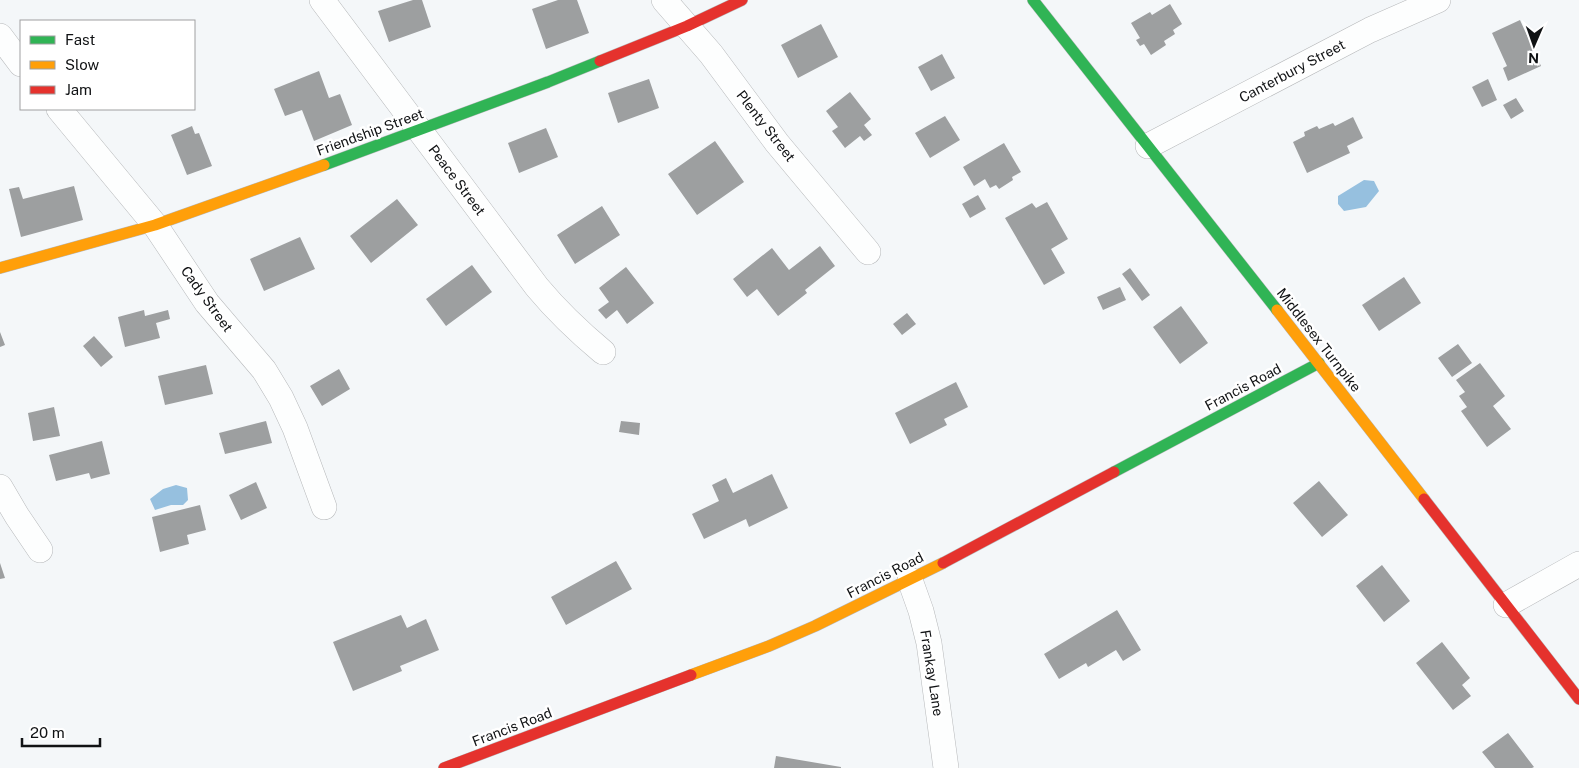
<svg xmlns="http://www.w3.org/2000/svg" width="1579" height="768" font-family="'Public Sans',sans-serif">
  <style>
    .water { fill: #96c0df }
    .building { fill: #9d9fa0 }
    .lines { fill: none; stroke-linecap: round; stroke-linejoin: round }
    .street-casing { stroke: #b6b8ba; stroke-width: 26 }
    .fast-casing { stroke: #b6b8ba; stroke-width: 12 }
    .slow-casing { stroke: #b6b8ba; stroke-width: 12 }
    .jam-casing { stroke: #b6b8ba; stroke-width: 12 }
    .street { stroke: #fdfefe; stroke-width: 25 }
    .fast { stroke: #30b455; stroke-width: 11 }
    .slow { stroke: #ff9f0a; stroke-width: 11 }
    .jam { stroke: #e5322d; stroke-width: 11 }
    .labels { text-anchor: middle; dominant-baseline: central; stroke-width: 5; stroke-linejoin: round; paint-order: stroke }
    .street-label { font-size: 14px; fill: #101214; stroke: #fff }
  </style>
  <rect width="100%" height="100%" fill="#f4f7f9"/>
  <path class="water" d="M 1364,180 L 1374,181 L 1379,191 L 1366,207 L 1344,211 L 1338,204 L 1338,196 Z
    M 176,485 L 187,488 L 188,500 L 183,505 L 171,505 L 155,510 L 150,499 L 163,489 Z"/>
  <path class="building" d="M 413,0 L 422,0 L 431,27 L 389,42 L 378,11 Z
    M 558,0 L 577,0 L 589,33 L 546,49 L 532,9 Z
    M 1170,4 L 1182,24 L 1173,30 L 1175,34 L 1164,41 L 1166,45 L 1151,55 L 1144,44 L 1140,46 L 1136,40 L 1140,38 L 1131,23 L 1150,12 L 1152,15 Z
    M 1520,20 L 1541,66 L 1508,81 L 1503,68 L 1507,66 L 1492,33 Z
    M 821,24 L 838,57 L 798,78 L 781,45 Z
    M 942,54 L 955,78 L 931,91 L 918,67 Z
    M 319,71 L 329,98 L 340,94 L 352,125 L 314,141 L 302,110 L 285,116 L 274,89 Z
    M 649,79 L 659,108 L 618,123 L 608,93 Z
    M 1488,79 L 1497,100 L 1482,107 L 1472,87 Z
    M 850,92 L 871,119 L 864,125 L 872,135 L 864,141 L 860,136 L 845,148 L 832,131 L 838,127 L 826,111 Z
    M 1516,98 L 1524,111 L 1511,119 L 1503,105 Z
    M 945,116 L 960,140 L 930,158 L 915,133 Z
    M 1353,117 L 1363,138 L 1347,146 L 1350,153 L 1307,173 L 1293,142 L 1305,136 L 1304,132 L 1317,126 L 1319,129 L 1333,123 L 1335,126 Z
    M 192,126 L 195,134 L 199,133 L 212,166 L 187,175 L 171,135 Z
    M 546,128 L 558,157 L 519,173 L 508,143 Z
    M 715,141 L 744,182 L 697,215 L 668,174 Z
    M 1004,143 L 1021,172 L 1012,177 L 1013,180 L 999,189 L 996,185 L 990,188 L 985,179 L 974,186 L 963,167 Z
    M 74,186 L 83,220 L 21,237 L 9,189 L 19,187 L 23,199 Z
    M 978,195 L 986,209 L 970,218 L 962,204 Z
    M 397,199 L 418,225 L 371,263 L 350,236 Z
    M 1047,202 L 1068,239 L 1051,249 L 1065,273 L 1044,285 L 1005,218 L 1032,203 L 1036,208 Z
    M 602,206 L 620,235 L 575,264 L 557,235 Z
    M 300,237 L 315,269 L 264,291 L 250,259 Z
    M 820,246 L 835,266 L 805,290 L 807,293 L 778,316 L 757,289 L 747,297 L 733,279 L 772,248 L 789,270 Z
    M 472,265 L 492,292 L 446,326 L 426,299 Z
    M 626,267 L 654,303 L 627,324 L 617,310 L 606,319 L 598,310 L 609,302 L 599,288 Z
    M 1130,268 L 1150,295 L 1142,301 L 1122,274 Z
    M 1404,277 L 1421,303 L 1379,331 L 1362,305 Z
    M 1120,287 L 1126,300 L 1103,310 L 1097,297 Z
    M 1181,306 L 1208,343 L 1180,364 L 1153,327 Z
    M 144,310 L 145,316 L 168,310 L 170,319 L 156,323 L 160,338 L 125,347 L 118,317 Z
    M 907,313 L 916,324 L 902,335 L 893,324 Z
    M 0,332 L 5,345 L 0,347 Z
    M 94,336 L 113,357 L 101,367 L 83,346 Z
    M 1458,344 L 1472,363 L 1452,377 L 1438,358 Z
    M 1480,363 L 1505,396 L 1493,406 L 1511,429 L 1487,447 L 1461,411 L 1467,407 L 1459,396 L 1465,392 L 1456,380 Z
    M 206,365 L 213,394 L 165,405 L 158,376 Z
    M 339,369 L 350,389 L 322,406 L 310,386 Z
    M 956,382 L 968,407 L 944,419 L 947,425 L 910,444 L 895,413 Z
    M 54,407 L 60,436 L 33,441 L 28,413 Z
    M 266,421 L 272,443 L 225,454 L 219,433 Z
    M 621,421 L 640,423 L 639,435 L 619,432 Z
    M 102,441 L 110,474 L 91,479 L 89,473 L 56,481 L 49,455 Z
    M 772,474 L 788,508 L 749,527 L 746,519 L 704,539 L 692,514 L 719,501 L 712,485 L 726,478 L 733,493 Z
    M 1319,481 L 1348,515 L 1322,537 L 1293,503 Z
    M 256,482 L 267,508 L 241,520 L 229,495 Z
    M 200,505 L 206,530 L 187,535 L 189,544 L 160,552 L 152,517 Z
    M 616,561 L 632,589 L 566,625 L 551,597 Z
    M 0,563 L 5,578 L 0,579 Z
    M 1382,565 L 1410,601 L 1384,622 L 1356,586 Z
    M 1117,610 L 1141,650 L 1123,661 L 1116,650 L 1088,667 L 1086,663 L 1059,679 L 1044,654 Z
    M 401,615 L 407,628 L 426,619 L 439,650 L 400,666 L 402,671 L 353,691 L 333,642 Z
    M 1442,642 L 1470,678 L 1462,685 L 1471,696 L 1453,710 L 1416,663 Z
    M 1508,733 L 1534,767 L 1532,768 L 1495,768 L 1482,752 Z
    M 776,756 L 841,767 L 841,768 L 774,768 Z"/>
  <g class="lines">
    <g class="street-casing">
      <path id="street" d="M 322,0 L 537,287 C 557,311 579,332 603,352
        M 664,0 L 711,54 L 777,143 L 868,252
        M 0,36 L 21,64
        M 59,109 L 155,225 L 207,303 L 264,370 L 281,398 L 295,428 L 324,507
        M 1148,146 L 1370,30 L 1438,0
        M 0,487 L 17,516 L 40,550
        M 910,580 L 921,611 L 929,643 L 946,768
        M 1506,605 L 1579,564"/>
    </g>
    <g class="fast-casing">
      <path id="fast" d="M 1033,0 L 1277,310
        M 324,165 L 548,82 L 600,61
        M 1114,472 L 1319,363"/>
    </g>
    <g class="slow-casing">
      <path id="slow" d="M 0,268 L 155,225 L 324,165
        M 1277,310 L 1424,499
        M 691,675 L 769,646 L 815,626 L 943,563"/>
    </g>
    <g class="jam-casing">
      <path id="jam" d="M 600,61 L 687,26 L 742,0
        M 1424,499 L 1579,699
        M 943,563 L 1114,472
        M 444,768 L 691,675"/>
    </g>
    <use href="#street" class="street"/>
    <use href="#fast" class="fast"/>
    <use href="#slow" class="slow"/>
    <use href="#jam" class="jam"/>
  </g>
  <g class="labels">
    <g class="street-label">
      <text transform="translate(1292 71) rotate(-28)">Canterbury Street</text>
      <text transform="translate(766 126) rotate(52)">Plenty Street</text>
      <text transform="translate(370 132) rotate(-20)">Friendship Street</text>
      <text transform="translate(457 180) rotate(53)">Peace Street</text>
      <text transform="translate(207 299) rotate(54)">Cady Street</text>
      <text transform="translate(1319 340) rotate(52)">Middlesex Turnpike</text>
      <text transform="translate(1243 387) rotate(-28)">Francis Road</text>
      <text transform="translate(885 575) rotate(-27)">Francis Road</text>
      <text transform="translate(932 673) rotate(81)">Frankay Lane</text>
      <text transform="translate(512 727) rotate(-21)">Francis Road</text>
    </g>
  </g>
  <rect x="20" y="20" width="175" height="90" fill="#ffffff" stroke="#9fa0a1"/>
  <rect x="30" y="36" width="25" height="8" fill="#30b455" stroke="#9fa0a1"/>
  <text x="65" y="45" font-size="15" fill="#101214">Fast</text>
  <rect x="30" y="61" width="25" height="8" fill="#ff9f0a" stroke="#9fa0a1"/>
  <text x="65" y="70" font-size="15" fill="#101214">Slow</text>
  <rect x="30" y="86" width="25" height="8" fill="#e5322d" stroke="#9fa0a1"/>
  <text x="65" y="95" font-size="15" fill="#101214">Jam</text>
  <g transform="translate(1534 45) rotate(182)" stroke="#ffffff" stroke-width="4" paint-order="stroke">
  <path d="M0-4L9 19L0 12L-9 19Z" fill="#101214"/>
  <text y="-8" font-size="14" font-weight="bold" text-anchor="middle" fill="#101214">N</text>
  </g>
  <path d="M22 738v8h78v-8" fill="none" stroke="#101214" stroke-width="2.5"/>
  <text x="30" y="738" font-size="15" fill="#101214" stroke="#ffffff" stroke-width="4" paint-order="stroke">20 m</text>
</svg>
